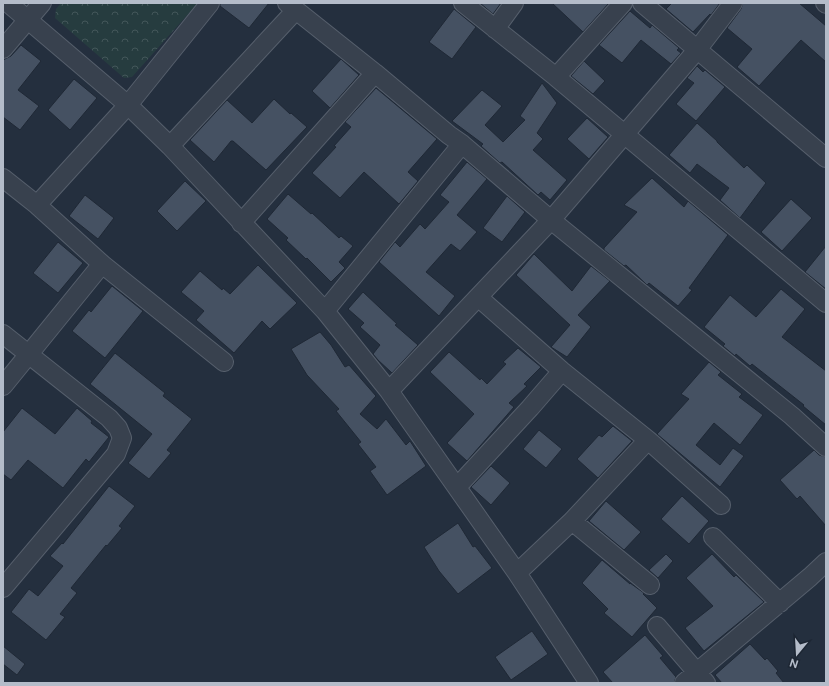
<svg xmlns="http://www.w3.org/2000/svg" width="829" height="686" font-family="'Public Sans',sans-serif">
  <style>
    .forest { fill: url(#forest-crowns) }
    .building { fill: #455162; stroke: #1f2835 }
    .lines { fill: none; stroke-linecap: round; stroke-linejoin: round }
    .minor-casing { stroke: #565f6c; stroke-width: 20 }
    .minor { stroke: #38414e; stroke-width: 18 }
  </style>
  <defs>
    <pattern id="forest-crowns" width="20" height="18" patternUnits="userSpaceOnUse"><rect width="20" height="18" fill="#263c3f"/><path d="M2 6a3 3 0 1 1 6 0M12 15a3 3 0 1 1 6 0" fill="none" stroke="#435659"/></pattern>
  </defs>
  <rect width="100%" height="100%" fill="#242f3e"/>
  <path class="forest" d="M 61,3 L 198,3 L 132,77 L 124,78 L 55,18 L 56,9 Z"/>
  <path class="building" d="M 220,3 L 269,3 L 249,28 L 220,6 Z
    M 480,3 L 501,3 L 493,14 Z
    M 552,3 L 609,3 L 583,32 Z
    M 672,3 L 720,3 L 711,15 L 710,14 L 693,32 L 666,9 Z
    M 743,3 L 799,3 L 826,26 L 826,62 L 801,40 L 759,86 L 737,67 L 752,49 L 727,28 L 741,9 Z
    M 454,9 L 476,27 L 452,59 L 429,42 Z
    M 630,11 L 650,28 L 652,25 L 679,48 L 677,50 L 681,53 L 671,64 L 641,40 L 622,63 L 599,45 Z
    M 21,45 L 41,61 L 18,90 L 39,106 L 20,130 L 3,117 L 3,60 L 11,56 Z
    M 341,59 L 359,75 L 330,108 L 312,91 Z
    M 584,61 L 605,81 L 593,94 L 571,76 Z
    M 697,66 L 703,72 L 705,70 L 725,87 L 696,121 L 676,104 L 694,83 L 687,78 Z
    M 74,79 L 97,98 L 70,130 L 48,110 Z
    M 542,83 L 557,103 L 537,133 L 543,139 L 533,150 L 567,180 L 550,200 L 541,192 L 538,195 L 502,162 L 500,163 L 481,146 L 483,144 L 452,121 L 482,90 L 502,106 L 485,125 L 503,142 L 525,120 L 520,116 Z
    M 376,88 L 437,139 L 408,172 L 418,181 L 399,204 L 364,172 L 340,198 L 312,173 L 336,147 L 334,146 L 351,127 L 345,122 Z
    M 274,99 L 290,114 L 291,113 L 307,127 L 266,170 L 233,141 L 231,141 L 214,162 L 190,140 L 227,100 L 252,123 Z
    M 587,118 L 608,137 L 589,159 L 567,139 Z
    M 697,123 L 717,141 L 717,142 L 744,168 L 747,165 L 766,183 L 740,218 L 720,200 L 729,188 L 697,164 L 690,173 L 669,155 Z
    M 467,162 L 487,179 L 457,215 L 477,232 L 460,251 L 451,244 L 426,272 L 455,296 L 439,316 L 379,262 L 395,242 L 400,247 L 420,224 L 425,229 L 449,202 L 440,195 Z
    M 652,178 L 684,207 L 688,201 L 728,235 L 689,288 L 692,290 L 678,306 L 649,283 L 647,285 L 626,265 L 624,266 L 604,250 L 604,248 L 637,212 L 624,205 Z
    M 185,181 L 206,201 L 177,231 L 157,211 Z
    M 288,194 L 311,214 L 312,213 L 339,238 L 341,236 L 353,246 L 339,262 L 345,268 L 331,282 L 307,258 L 306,259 L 286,240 L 288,238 L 267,219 Z
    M 85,195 L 114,218 L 98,239 L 69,216 Z
    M 507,196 L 525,212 L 502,242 L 483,228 Z
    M 791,199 L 812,218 L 782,251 L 761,232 Z
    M 58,242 L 83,263 L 58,293 L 33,273 Z
    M 826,246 L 826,289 L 805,272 Z
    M 534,254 L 572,291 L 591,266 L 610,281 L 578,315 L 591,327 L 567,357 L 551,347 L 570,325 L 516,275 Z
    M 258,265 L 297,303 L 270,329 L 262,321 L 234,353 L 196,320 L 204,311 L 181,292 L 200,271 L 222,290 L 223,288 L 230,294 Z
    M 112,286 L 143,311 L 105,358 L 72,331 L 89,310 L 91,312 Z
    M 781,289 L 805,309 L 782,337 L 826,371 L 826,425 L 803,406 L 804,405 L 752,364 L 750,366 L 736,354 L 735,356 L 723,346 L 725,344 L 704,327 L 730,295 L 756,317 Z
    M 363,292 L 397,324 L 395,325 L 418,345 L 392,373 L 378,360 L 373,354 L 380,345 L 360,327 L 364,323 L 348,309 Z
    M 320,332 L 331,345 L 345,367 L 349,365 L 376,396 L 360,414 L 377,429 L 386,419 L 406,445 L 410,441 L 426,466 L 387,495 L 370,471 L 376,467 L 358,444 L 361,442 L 336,411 L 339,409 L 307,375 L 291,349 Z
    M 518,348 L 541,367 L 524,384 L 527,386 L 509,403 L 514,407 L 467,461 L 447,443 L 474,414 L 430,372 L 449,352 L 480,380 L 481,378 L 487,384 L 506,364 L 503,362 Z
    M 115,353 L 165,393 L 163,396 L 192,419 L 167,450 L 171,453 L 149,479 L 128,463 L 152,434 L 90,384 Z
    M 709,362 L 721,372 L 718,375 L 742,394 L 739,397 L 763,415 L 740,445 L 714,423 L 696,445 L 720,465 L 733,448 L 744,456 L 720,487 L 657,434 L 689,399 L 681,394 Z
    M 22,408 L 55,434 L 77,408 L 92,421 L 91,423 L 109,437 L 89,462 L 86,459 L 63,488 L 28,460 L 11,480 L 3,474 L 3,432 Z
    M 613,426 L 632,441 L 598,478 L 577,459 L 599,435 L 602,437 Z
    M 539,430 L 562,449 L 546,468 L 523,449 Z
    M 814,450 L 819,455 L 826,457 L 826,526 L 800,496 L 797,499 L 780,480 Z
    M 491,466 L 510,483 L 491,505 L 471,487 Z
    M 109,486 L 135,506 L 119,526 L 122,528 L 107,546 L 106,545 L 71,588 L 77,593 L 60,614 L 65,617 L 46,640 L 11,612 L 29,589 L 38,596 L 63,566 L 50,556 L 62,543 L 63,544 Z
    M 682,496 L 709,521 L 689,544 L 661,519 Z
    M 606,501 L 641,532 L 624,550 L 589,521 Z
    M 458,523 L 473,547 L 475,546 L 492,568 L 458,594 L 439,571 L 424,547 Z
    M 666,554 L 673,561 L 658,578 L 649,570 Z
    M 712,554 L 734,577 L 736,575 L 764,602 L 704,651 L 685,628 L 713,606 L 686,578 Z
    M 602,560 L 630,584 L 630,583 L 644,593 L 643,594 L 657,608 L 632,637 L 604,613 L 608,609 L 582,583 Z
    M 532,631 L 548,654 L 511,680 L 495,657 Z
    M 645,635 L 663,656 L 660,658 L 676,677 L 674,683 L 613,683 L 603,672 Z
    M 750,644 L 765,660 L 767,658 L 778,671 L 776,673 L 784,683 L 722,683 L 715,675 Z
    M 3,646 L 25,664 L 17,675 L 3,664 Z"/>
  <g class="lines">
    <g class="minor-casing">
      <path id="minor" d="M 8,3 L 128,105 L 170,146 L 325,311 L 389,391 L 517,573 L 589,683
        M 287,3 L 375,73 L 449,135 L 462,144 L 551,220 L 792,416 L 826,447
        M 463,3 L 556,77 L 826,303
        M 642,3 L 826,158
        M 825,3 L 826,4
        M 495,29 L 514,3
        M 3,49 L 42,3
        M 556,77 L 623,3
        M 170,146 L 296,10
        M 3,178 L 37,205 L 102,264 L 3,386
        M 37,205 L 128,105 L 210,3
        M 241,223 L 375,73
        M 102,264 L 224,362
        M 478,297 L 562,371 L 648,440 L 721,505
        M 325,311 L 462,144
        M 3,334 L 109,418 L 118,428 L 122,438 L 116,454 L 3,588
        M 389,391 L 551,220 L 697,50 L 733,3
        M 457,487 L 530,408 L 562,371
        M 572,521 L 650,585
        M 713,537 L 780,603
        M 517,573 L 572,521 L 648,440
        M 657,626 L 706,683
        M 684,683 L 810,577 L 826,562"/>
    </g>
    <use href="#minor" class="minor"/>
  </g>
  <rect width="829" height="686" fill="none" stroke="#b4bcc9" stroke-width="8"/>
  <g transform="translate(797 654) rotate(198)" stroke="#1d2633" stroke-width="3" paint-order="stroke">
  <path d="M0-3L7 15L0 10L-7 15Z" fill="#b4bcc9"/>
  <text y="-6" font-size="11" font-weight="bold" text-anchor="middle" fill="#b4bcc9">N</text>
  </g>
</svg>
